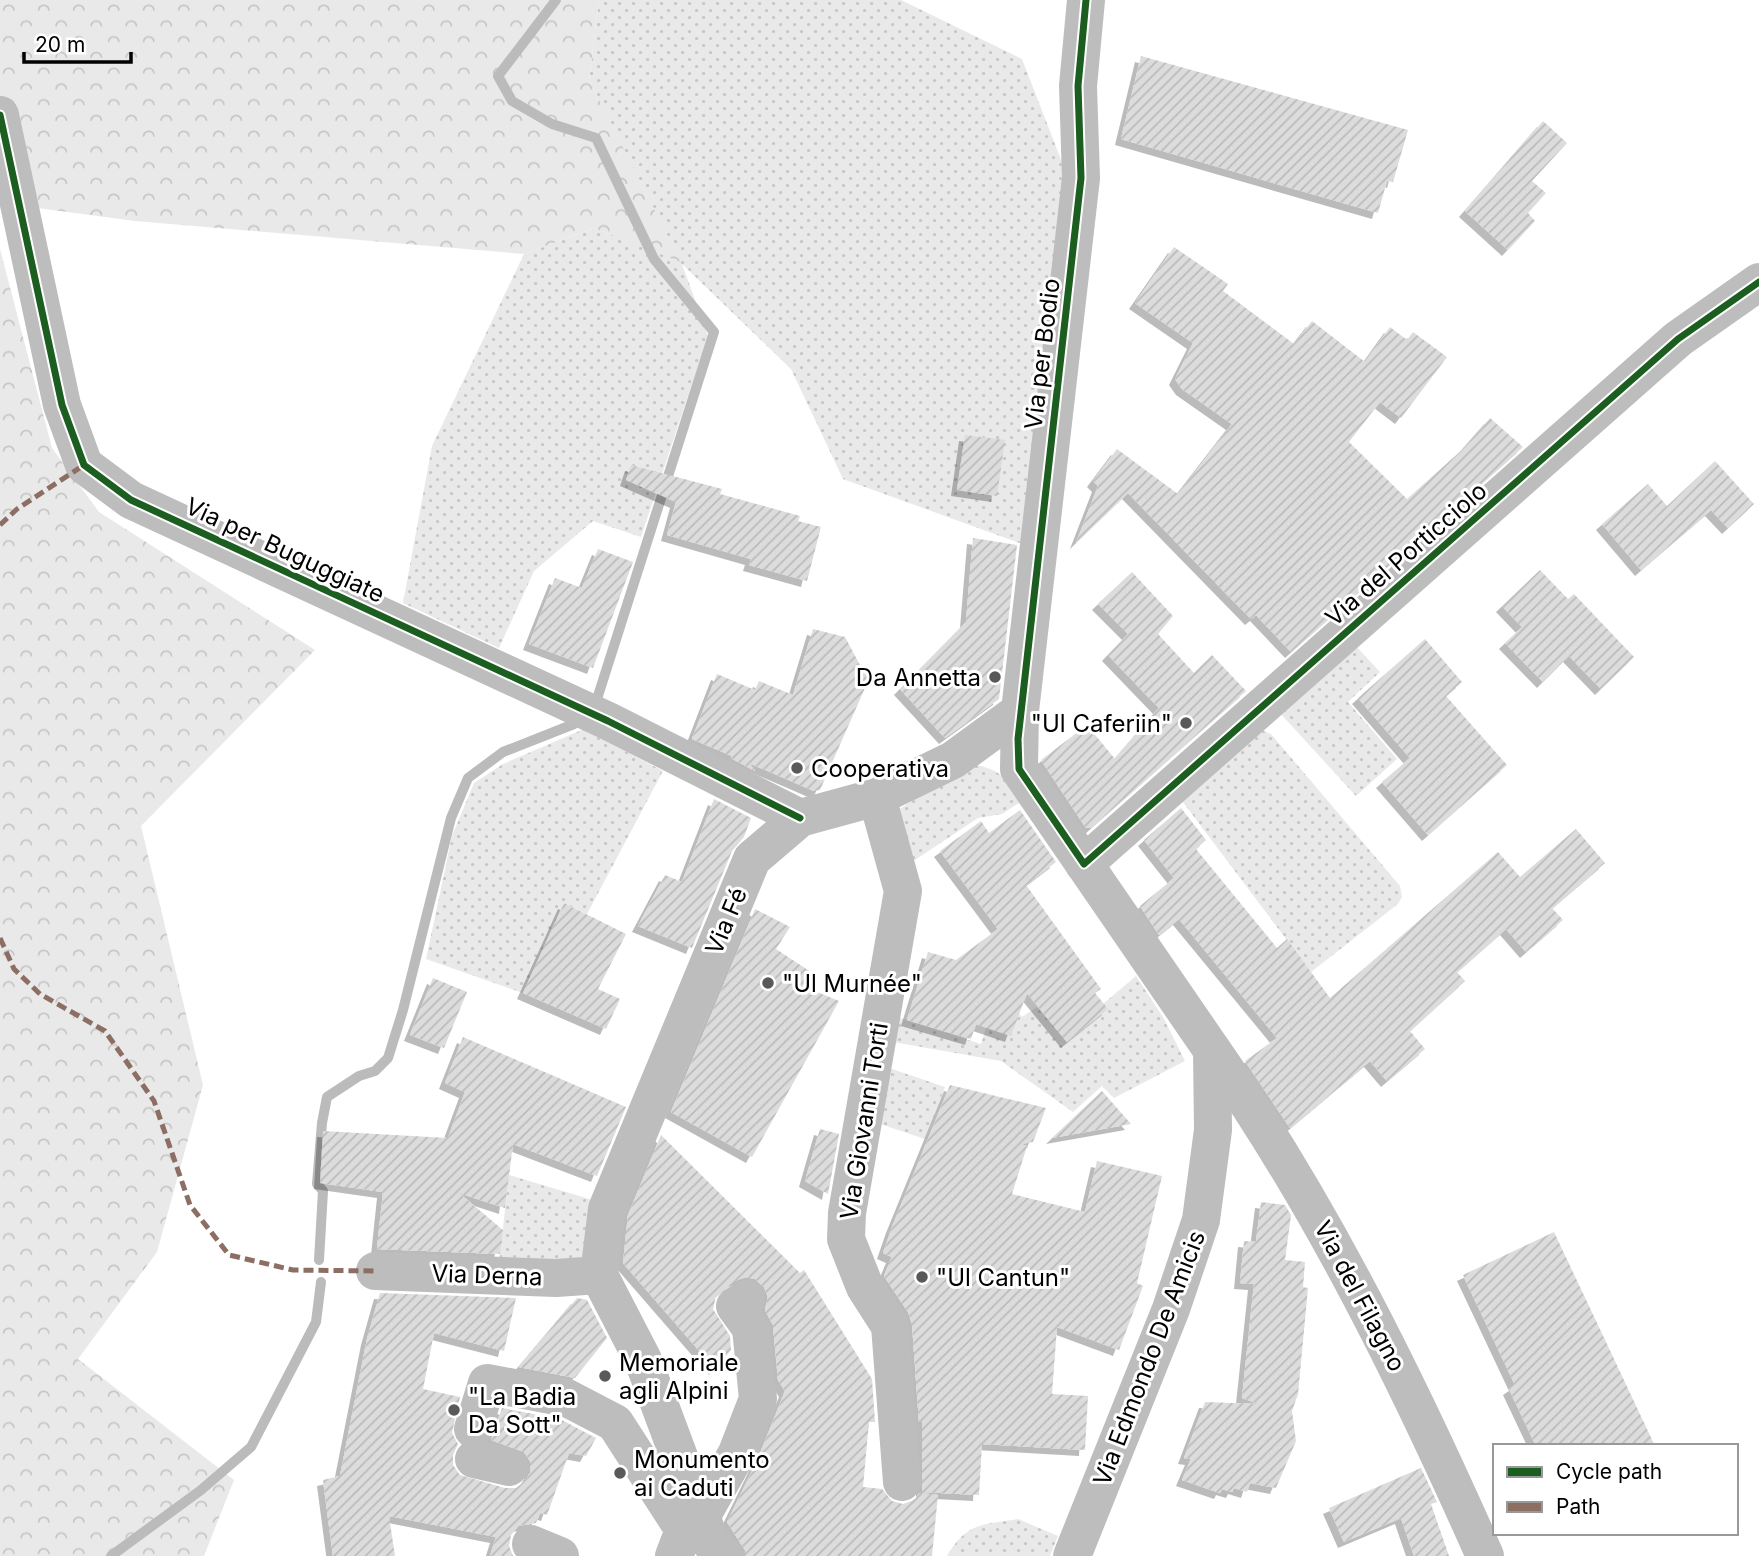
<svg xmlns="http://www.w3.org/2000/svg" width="1759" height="1556" font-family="Inter,sans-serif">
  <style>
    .green { fill: url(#green-dots) }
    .forest { fill: url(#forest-crowns) }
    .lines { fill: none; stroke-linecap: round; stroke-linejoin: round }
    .stream { stroke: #bbb; stroke-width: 10 }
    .building { fill: url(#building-hatch); filter: url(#shadow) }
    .minor { stroke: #bdbdbd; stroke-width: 38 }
    .tertiary { stroke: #bdbdbd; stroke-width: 38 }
    .quiet { stroke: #8d6e63; stroke-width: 5; stroke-dasharray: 10 5; stroke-linecap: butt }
    .cycleway-casing { stroke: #fff; stroke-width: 11 }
    .cycleway { stroke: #1b5e20; stroke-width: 7 }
    .poi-dot { fill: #595959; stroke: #fff; stroke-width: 2.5 }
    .labels { text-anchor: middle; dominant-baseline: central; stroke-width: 6; stroke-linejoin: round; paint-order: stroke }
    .street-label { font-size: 24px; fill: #000; stroke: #fff }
    .poi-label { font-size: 24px; fill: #000; stroke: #fff; text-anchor: start }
  </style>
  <defs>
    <pattern id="green-dots" width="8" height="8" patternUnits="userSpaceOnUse" patternTransform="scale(1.75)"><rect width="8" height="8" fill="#e9e9e9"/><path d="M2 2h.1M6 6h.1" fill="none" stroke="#c6c6c6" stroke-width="1.8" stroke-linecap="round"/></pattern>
    <pattern id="forest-crowns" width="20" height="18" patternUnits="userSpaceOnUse" patternTransform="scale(1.75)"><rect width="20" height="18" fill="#e9e9e9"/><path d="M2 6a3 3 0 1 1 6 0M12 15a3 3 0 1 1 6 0" fill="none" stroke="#c6c6c6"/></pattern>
    <pattern id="building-hatch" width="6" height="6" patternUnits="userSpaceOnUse" patternTransform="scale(1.75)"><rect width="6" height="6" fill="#dcdcdc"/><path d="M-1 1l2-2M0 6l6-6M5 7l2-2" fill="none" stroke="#bbb"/></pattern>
    <filter id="shadow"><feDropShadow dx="-6" dy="6" stdDeviation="0" flood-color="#0004"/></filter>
  </defs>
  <rect width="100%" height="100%" fill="#fff"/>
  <path class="green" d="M 599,0 L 901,0 L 1022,59 L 1065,170 L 1025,545 L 843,479 L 791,369 L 682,264 L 708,336 L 641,537 L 593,521 L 534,571 L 499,648 L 403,603 L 432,446 L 524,254 L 594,228 L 680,261 L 589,80 Z
    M 1354,644 L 1380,672 L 1348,702 L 1397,759 L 1356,796 L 1279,712 Z
    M 584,729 L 663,771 L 587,914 L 564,903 L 523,993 L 426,959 L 452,836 L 474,783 L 503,764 Z
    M 1259,729 L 1271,734 L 1400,886 L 1402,897 L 1398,904 L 1311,972 L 1179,797 Z
    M 965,764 C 999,767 1003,775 1022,801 L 1002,814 L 978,818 L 909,864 L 900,809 Z
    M 1136,976 L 1163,1017 L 1185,1061 L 1114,1098 L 1102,1086 L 1073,1112 L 1001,1061 L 893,1042 L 897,1017 L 981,1044 L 994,1003 L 1007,1000 L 1022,1017 L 1037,1007 L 1067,1042 L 1107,1009 L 1103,1004 Z
    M 886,1067 L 945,1087 L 925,1139 L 874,1122 Z
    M 509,1175 L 596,1201 L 583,1260 L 498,1271 Z
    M 1018,1519 L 1058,1536 L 1050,1556 L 947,1556 C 967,1522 983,1525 1018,1519 Z"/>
  <path class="forest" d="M 0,0 L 599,0 L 589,80 L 681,262 L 594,228 L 524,254 L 135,221 L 0,203 Z
    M 0,249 L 52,448 L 99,512 L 315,650 L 141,826 L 203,1085 L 157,1252 L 78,1359 L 234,1480 L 204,1556 L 0,1556 Z"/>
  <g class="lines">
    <path class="stream" d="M 556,0 L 498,76 L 512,101 L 552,124 L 596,138 L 654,259 L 714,332 L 597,699
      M 319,1260 L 323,1191 L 317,1184 L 322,1123 L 327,1097 L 359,1076 L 375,1071 L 388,1058 L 403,1010 L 451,818 L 468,778 L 503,752 L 574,724
      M 111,1556 L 201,1490 L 251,1447 L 316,1322 L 321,1282"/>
  </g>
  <path class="building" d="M 1141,56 L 1408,130 L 1393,182 L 1387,181 L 1378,213 L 1121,139 Z
    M 1543,121 L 1567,143 L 1532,181 L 1546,193 L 1528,213 L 1535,221 L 1508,250 L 1465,211 Z
    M 1174,247 L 1228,284 L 1223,291 L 1294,344 L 1312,321 L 1365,362 L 1390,327 L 1407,340 L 1413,332 L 1447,357 L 1401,418 L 1380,402 L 1349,442 L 1407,499 L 1463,449 L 1490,418 L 1523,447 L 1291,652 L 1256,615 L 1251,619 L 1128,493 L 1076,543 L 1098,486 L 1093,481 L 1117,449 L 1178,494 L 1232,424 L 1182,389 L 1175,379 L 1193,343 L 1135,303 Z
    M 965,435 L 1005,440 L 997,496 L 957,490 Z
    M 1715,461 L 1754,504 L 1728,528 L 1711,510 L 1641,570 L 1602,524 L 1648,484 L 1667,506 Z
    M 631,465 L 722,489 L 720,494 L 800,516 L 798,521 L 821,527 L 807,581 L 749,565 L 751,559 L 667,535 L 676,502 L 626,480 Z
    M 973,538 L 1017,545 L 999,699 L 945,738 L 900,689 L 966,622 Z
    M 598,549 L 633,562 L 593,668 L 529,644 L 555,578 L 582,588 Z
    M 1540,570 L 1568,599 L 1574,594 L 1634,657 L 1601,689 L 1569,656 L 1543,682 L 1505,643 L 1522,627 L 1502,606 Z
    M 1132,572 L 1173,616 L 1158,634 L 1194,673 L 1212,655 L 1246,691 L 1091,828 L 1086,828 L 1041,760 L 1087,725 L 1115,759 L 1159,708 L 1108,655 L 1128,634 L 1098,604 Z
    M 813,629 L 845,637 L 861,667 L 872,672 L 820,790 L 814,791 L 749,763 L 755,771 L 731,758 L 732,756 L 692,739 L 717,674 L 755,690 L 759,681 L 793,695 Z
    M 1425,639 L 1462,682 L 1446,696 L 1507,765 L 1428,835 L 1382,782 L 1410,758 L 1358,698 Z
    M 714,799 L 751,818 L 744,837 L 732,851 L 692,948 L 638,926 L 665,875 L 682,882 Z
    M 1181,808 L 1206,840 L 1196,849 L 1277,948 L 1287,939 L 1330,998 L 1498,852 L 1520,877 L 1576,829 L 1605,863 L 1552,908 L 1563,920 L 1526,952 L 1506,929 L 1457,972 L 1465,981 L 1410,1031 L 1425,1049 L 1387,1081 L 1370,1061 L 1290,1128 L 1245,1061 L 1277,1038 L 1179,919 L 1159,935 L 1140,906 L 1174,878 L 1144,840 Z
    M 1020,810 L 1056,862 L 1026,885 L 1101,989 L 1095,993 L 1108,1009 L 1067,1042 L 1027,993 L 1011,1036 L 976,1024 L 971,1039 L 907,1020 L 928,952 L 956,960 L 998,929 L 940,851 L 981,821 L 989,833 Z
    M 564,903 L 626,934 L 598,989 L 620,999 L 606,1029 L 523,993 Z
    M 755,909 L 790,927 L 776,949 L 811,972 L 803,986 L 839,1001 L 752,1157 L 671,1112 Z
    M 433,978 L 467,992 L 444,1048 L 410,1035 Z
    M 463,1037 L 626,1107 L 597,1176 L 513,1144 L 505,1208 L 459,1193 L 503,1230 L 500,1254 L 377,1249 L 383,1192 L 320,1183 L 323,1131 L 448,1138 L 465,1092 L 445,1083 Z
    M 950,1085 L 1046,1108 L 1033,1142 L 1020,1144 L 1027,1146 L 1012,1194 L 1085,1212 L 1097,1161 L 1162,1176 L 1137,1283 L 1143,1286 L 1119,1350 L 1057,1327 L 1052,1394 L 1088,1396 L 1085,1450 L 982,1444 L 979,1495 L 922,1492 L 922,1422 L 919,1422 L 912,1324 L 908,1312 L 884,1276 L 892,1257 L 883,1253 L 892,1227 Z
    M 1102,1091 L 1131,1124 L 1052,1138 Z
    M 820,1129 L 839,1134 L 828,1194 L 805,1181 Z
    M 661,1135 L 800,1273 L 804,1270 L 872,1379 L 875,1422 L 869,1422 L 863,1487 L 882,1489 L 892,1501 L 903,1504 L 914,1500 L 920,1493 L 938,1495 L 932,1556 L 745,1556 L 745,1550 L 727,1522 L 757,1461 L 785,1391 L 778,1380 L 773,1325 L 765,1310 L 768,1297 L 764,1287 L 755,1279 L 746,1277 L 734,1281 L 716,1296 L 713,1309 L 730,1336 L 731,1350 L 715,1369 L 623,1263 L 628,1215 Z
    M 1261,1202 L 1285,1205 L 1291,1215 L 1285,1260 L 1305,1262 L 1303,1287 L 1308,1288 L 1298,1394 L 1292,1411 L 1296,1441 L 1276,1488 L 1250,1483 L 1247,1492 L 1234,1488 L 1232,1492 L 1222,1489 L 1220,1493 L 1182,1480 L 1191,1459 L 1184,1458 L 1205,1402 L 1259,1404 L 1242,1398 L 1254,1284 L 1240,1283 L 1244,1241 L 1256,1242 Z
    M 1554,1232 L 1606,1342 L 1655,1446 L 1536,1446 L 1509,1389 L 1515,1385 L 1463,1275 Z
    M 380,1293 L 516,1298 L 504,1351 L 434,1333 L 423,1389 L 460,1397 L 452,1433 L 458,1444 L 453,1455 L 453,1465 L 460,1475 L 505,1488 L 516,1488 L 525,1481 L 530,1473 L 530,1461 L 524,1452 L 491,1440 L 502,1408 L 560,1419 L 596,1438 L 586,1456 L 569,1453 L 547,1515 L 540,1513 L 536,1523 L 518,1526 L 511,1535 L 509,1546 L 513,1556 L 490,1556 L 496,1537 L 389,1516 L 395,1556 L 333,1556 L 323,1480 L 340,1476 L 367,1339 Z
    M 577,1298 L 587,1300 L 607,1338 L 575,1378 L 519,1367 Z
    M 1421,1468 L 1437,1502 L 1431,1504 L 1449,1556 L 1414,1556 L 1401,1518 L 1344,1542 L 1329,1508 Z"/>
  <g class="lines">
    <path class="minor" d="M 0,115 L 62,405 L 84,465 L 131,500 L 608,721 L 800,818
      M 877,797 L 903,891 L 847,1213 L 846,1239 L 865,1287 L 890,1326 L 902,1482
      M 1084,864 L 1678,339 L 1759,282
      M 1212,1050 C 1322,1207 1407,1380 1485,1556
      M 375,1271 L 556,1278 L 599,1275
      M 599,1275 L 607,1209 L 752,859 L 800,818 L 877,797 L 953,760 L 1020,711
      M 599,1275 L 643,1360 L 711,1543 L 724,1556
      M 473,1429 L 487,1383 L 567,1398 L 615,1423 L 684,1530
      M 474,1459 L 509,1467
      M 531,1544 L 560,1556
      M 674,1556 L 684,1530 L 701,1517 L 737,1453 L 758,1399 L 751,1328 L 735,1306 L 746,1299"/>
    <path class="tertiary" d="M 1072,1556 L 1171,1309 L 1201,1220 L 1213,1130 L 1212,1050 L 1019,769 L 1020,711 L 1081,178 L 1078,86 L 1086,0"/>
    <path class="quiet" d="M 0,525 L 17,509 L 84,465
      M 0,938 L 14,969 L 40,994 L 105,1031 L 154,1101 L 190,1205 L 229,1255 L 293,1270 L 375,1271"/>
    <g class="cycleway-casing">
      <path id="cycleway" d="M 1086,0 L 1078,86 L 1081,178 L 1018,739 L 1019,769 L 1084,864 L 1678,339 L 1759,282
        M 0,115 L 62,405 L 84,465 L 131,500 L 608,721 L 800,818"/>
    </g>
    <use href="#cycleway" class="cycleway"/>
  </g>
  <g class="poi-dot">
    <circle cx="995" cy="677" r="7"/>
    <circle cx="1186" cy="723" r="7"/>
    <circle cx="797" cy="768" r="7"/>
    <circle cx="768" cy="983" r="7"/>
    <circle cx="922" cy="1277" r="7"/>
    <circle cx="605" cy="1376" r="7"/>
    <circle cx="454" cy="1410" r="7"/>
    <circle cx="620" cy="1473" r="7"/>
  </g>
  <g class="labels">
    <g class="street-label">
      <text transform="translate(1042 354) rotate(-83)">Via per Bodio</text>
      <text transform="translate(285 550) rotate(25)">Via per Buguggiate</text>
      <text transform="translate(1406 554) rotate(-41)">Via del Porticciolo</text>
      <text transform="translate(726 921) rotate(-67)">Via Fé</text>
      <text transform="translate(864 1121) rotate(-81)">Via Giovanni Torti</text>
      <text transform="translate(487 1275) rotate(2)">Via Derna</text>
      <text transform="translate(1360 1296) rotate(62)">Via del Filagno</text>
      <text transform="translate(1149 1358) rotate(-69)">Via Edmondo De Amicis</text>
    </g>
    <g class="poi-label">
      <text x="981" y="677" text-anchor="end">Da Annetta</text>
      <text x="1172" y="723" text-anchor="end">"Ul Caferiin"</text>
      <text x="811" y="768">Cooperativa</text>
      <text x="782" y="983">"Ul Murnée"</text>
      <text x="936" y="1277">"Ul Cantun"</text>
      <text x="619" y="1362">Memoriale<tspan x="619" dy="28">agli Alpini</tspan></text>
      <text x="468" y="1396">"La Badia<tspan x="468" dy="28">Da Sott"</tspan></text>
      <text x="634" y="1459">Monumento<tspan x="634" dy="28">ai Caduti</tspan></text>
    </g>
  </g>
  <rect x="1493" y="1444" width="245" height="91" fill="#ffffff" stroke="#999999" stroke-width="2"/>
  <rect x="1507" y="1467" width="35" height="10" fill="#1b5e20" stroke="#999999" stroke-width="2"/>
  <text x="1556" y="1479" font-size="21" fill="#000000">Cycle path</text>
  <rect x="1507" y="1502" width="35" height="10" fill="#8d6e63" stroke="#999999" stroke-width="2"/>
  <text x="1556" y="1514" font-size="21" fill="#000000">Path</text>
  <path d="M24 52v10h107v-10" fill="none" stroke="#000000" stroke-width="3.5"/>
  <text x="35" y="52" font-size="21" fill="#000000" stroke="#ffffff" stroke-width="5" paint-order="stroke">20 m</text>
</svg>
